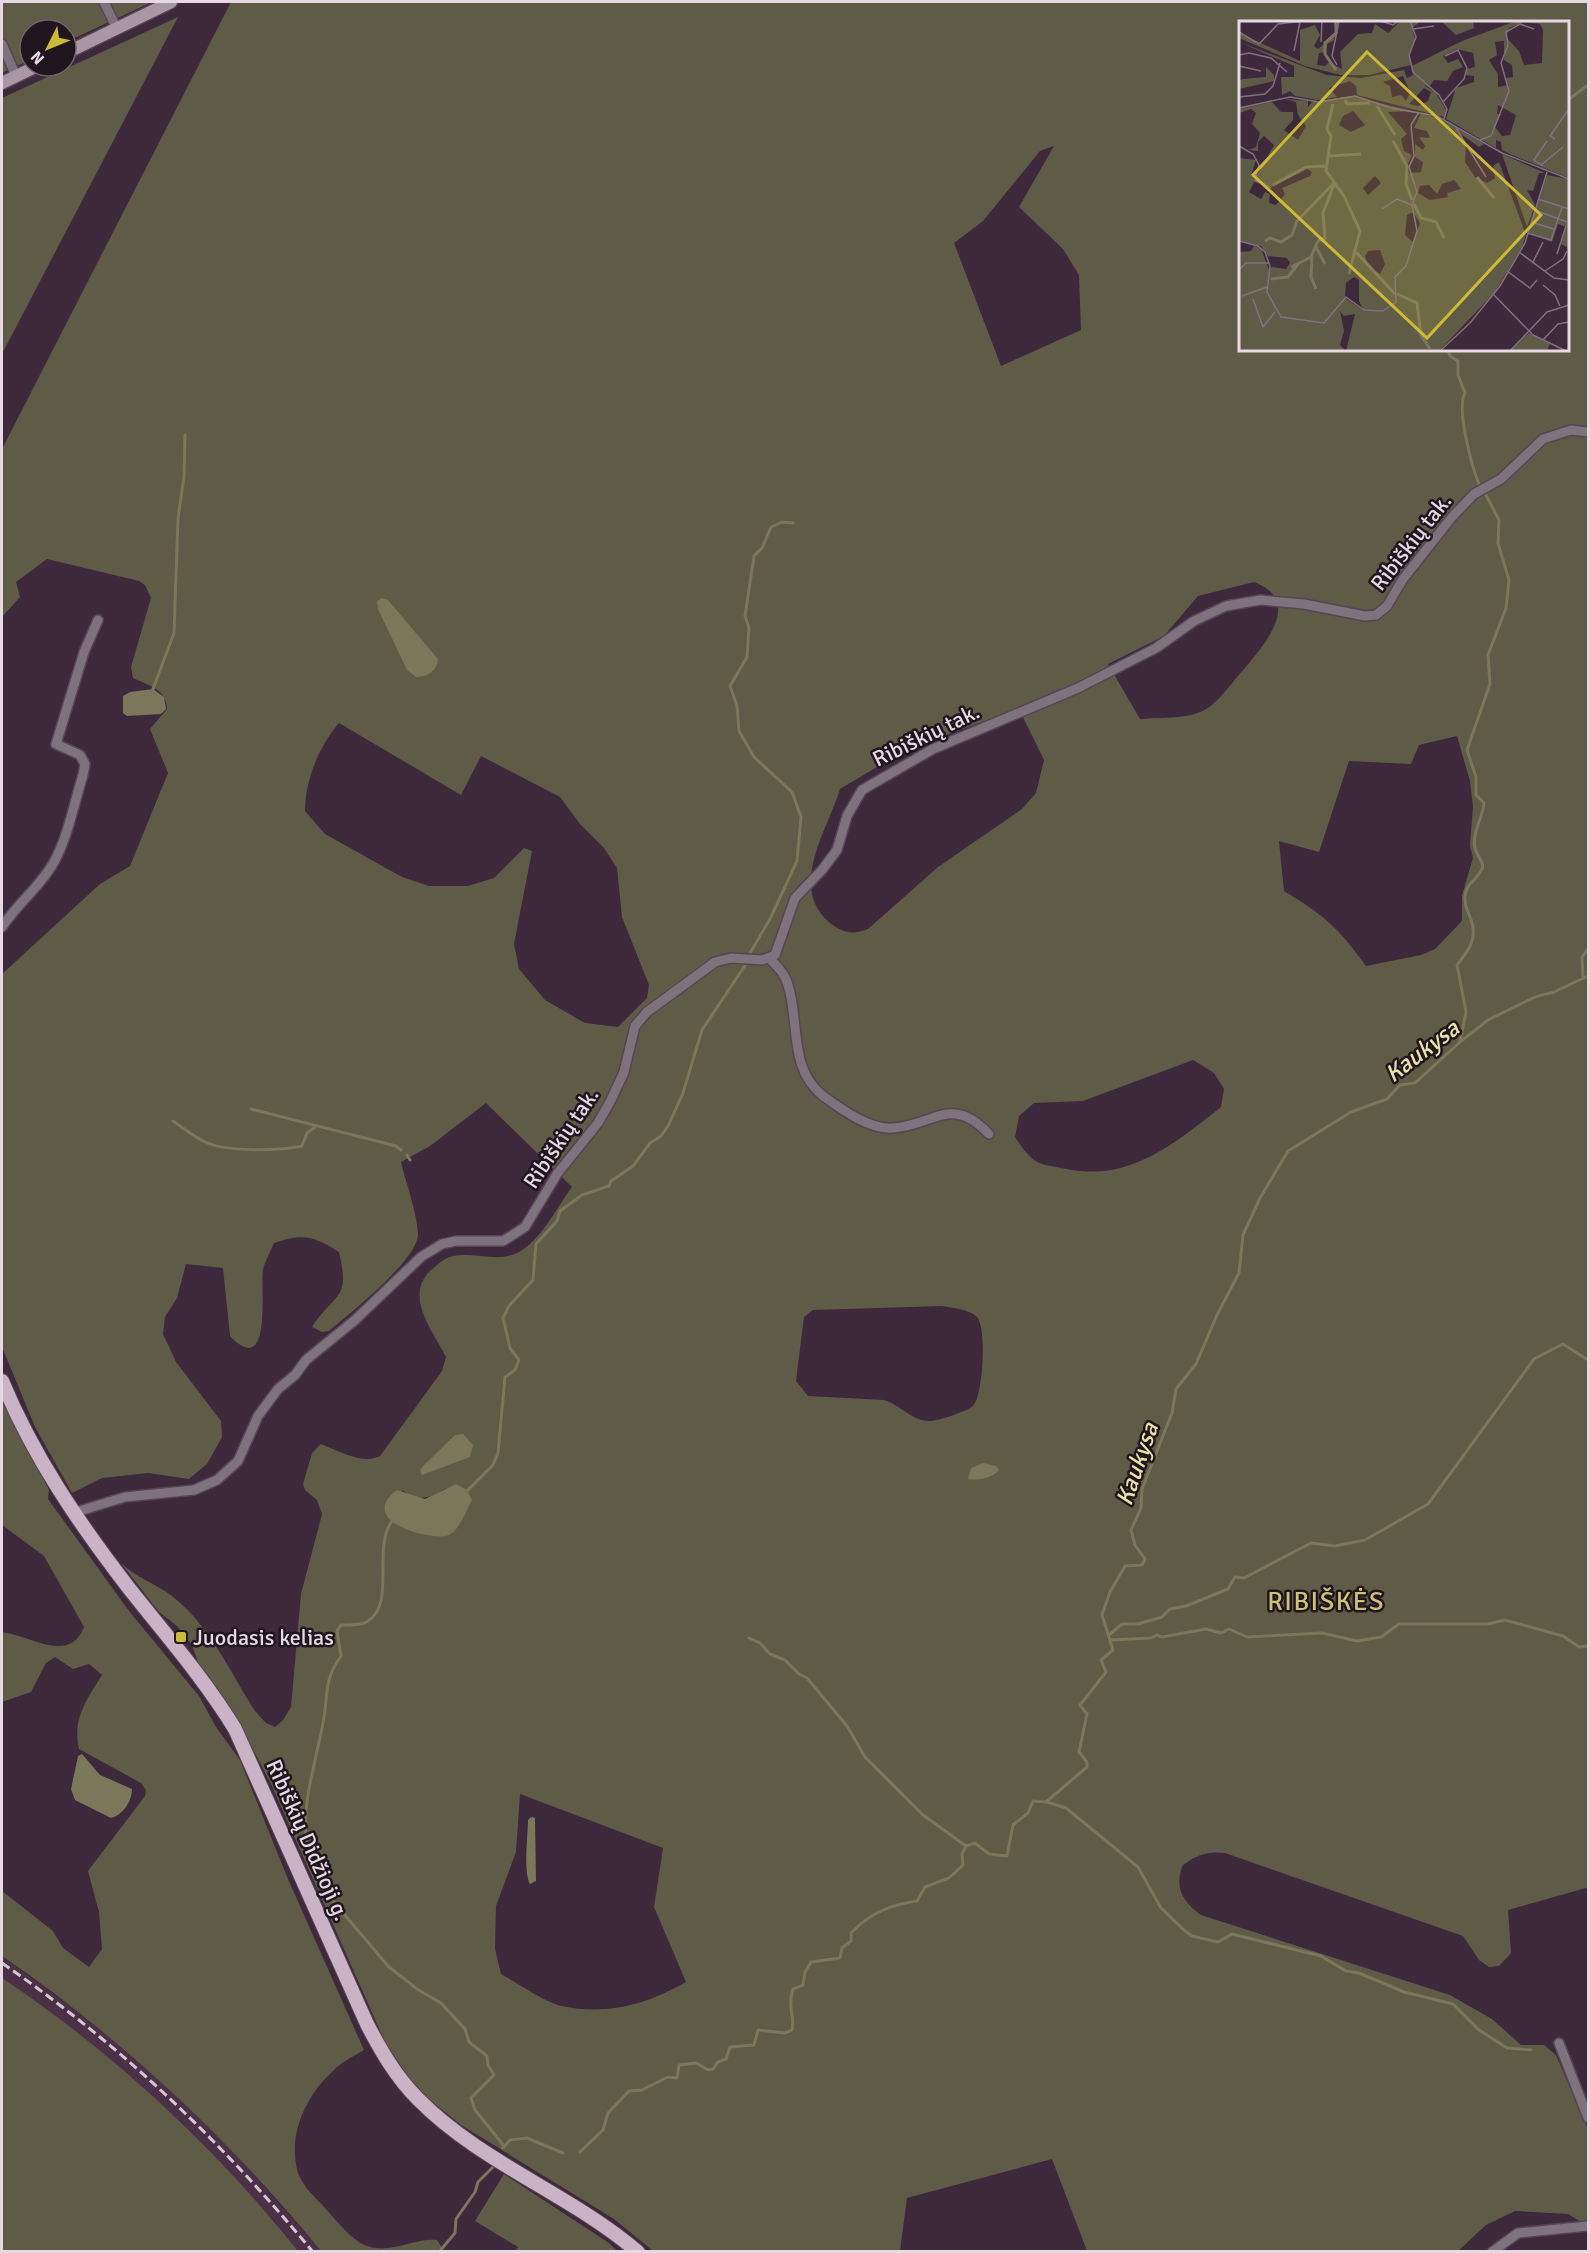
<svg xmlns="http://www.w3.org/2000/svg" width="1590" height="2253" font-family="Signika,sans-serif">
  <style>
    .built { fill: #4b3047 }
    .green { fill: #5e5b47; fill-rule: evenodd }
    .water { fill: #7b775a }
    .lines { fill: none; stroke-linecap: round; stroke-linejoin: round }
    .stream { stroke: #7b775a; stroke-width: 3 }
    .street-casing { stroke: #594456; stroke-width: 12 }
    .secondary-casing { stroke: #594456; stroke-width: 15 }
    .primary-casing { stroke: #594456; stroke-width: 16 }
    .street { stroke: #7e727c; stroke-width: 9 }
    .secondary { stroke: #a997a6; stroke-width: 12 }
    .primary { stroke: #cbb3c7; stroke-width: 14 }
    .rail { stroke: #d5c7d2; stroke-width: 3; stroke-dasharray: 9 4.5; stroke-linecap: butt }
    .poi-dot { fill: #cdb938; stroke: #1f151d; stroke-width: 2 }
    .labels { text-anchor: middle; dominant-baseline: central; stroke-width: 5; stroke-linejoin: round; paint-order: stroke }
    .street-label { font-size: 22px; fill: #e7d9e4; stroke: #1f151d }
    .poi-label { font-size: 22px; fill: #e7d9e4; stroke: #1f151d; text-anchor: start }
    .water-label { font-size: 24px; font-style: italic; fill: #ebe2aa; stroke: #1f151d }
    .quarter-label { font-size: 26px; letter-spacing: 1.5px; fill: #cfc274; stroke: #1f151d }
    .inset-river { fill: none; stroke: #7b775a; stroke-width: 3 }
    .inset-road { fill: none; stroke: #826f7f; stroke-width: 1.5 }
    .view { fill: #cdb938; fill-opacity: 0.15; stroke: #cdb938; stroke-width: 3 }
    .inset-edge { fill: none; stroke: #e7d9e4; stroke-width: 3 }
  </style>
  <rect width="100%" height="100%" fill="#3e283b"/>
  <path class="built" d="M 2,1956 L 104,2031 L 158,2077 L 218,2134 L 321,2251 L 298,2251 L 273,2220 L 144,2089 L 86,2040 L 2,1978 Z"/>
  <path class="green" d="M 2,2 L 152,2 L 66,42 L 66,30 L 30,30 L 30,60 L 2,73 Z
    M 231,2 L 1588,2 L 1588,1889 L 1586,1888 L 1508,1910 L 1511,1953 L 1499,1966 L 1489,1967 L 1479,1960 L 1463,1936 L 1225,1853 C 1208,1851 1198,1854 1183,1865 C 1174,1887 1182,1901 1201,1915 L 1450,1995 L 1492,2019 L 1521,2045 L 1544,2045 L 1556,2055 L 1588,2129 L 1588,2226 L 1568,2214 L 1515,2211 L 1486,2225 L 1458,2251 L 1087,2251 L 1052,2159 L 907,2198 L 900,2251 L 653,2251 L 614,2219 L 461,2125 L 430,2100 L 409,2078 L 385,2042 L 271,1784 L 239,1723 L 199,1665 L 192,1645 L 177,1626 L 159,1612 L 121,1563 C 137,1579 161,1585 178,1601 C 211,1629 232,1675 255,1711 L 266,1723 L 275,1727 L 283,1720 L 291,1707 L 301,1594 L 322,1514 L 317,1500 L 305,1490 L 303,1484 L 312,1453 L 321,1444 C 339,1451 362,1465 380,1456 L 442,1371 L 446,1357 C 433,1331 404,1297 430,1271 C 437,1265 444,1258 453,1256 C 472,1252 494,1261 512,1255 C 539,1246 556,1208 572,1187 L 486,1103 L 430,1146 L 401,1162 C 406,1183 417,1213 418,1234 C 419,1259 349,1314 329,1331 L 322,1332 L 312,1327 C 334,1292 351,1302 339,1252 C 313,1236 304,1233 274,1243 C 271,1251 265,1261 263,1270 C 260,1285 273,1381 230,1336 L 223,1268 L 186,1264 L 177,1298 L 165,1317 L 163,1334 L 176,1362 L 221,1421 L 222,1437 L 207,1464 L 189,1479 L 148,1473 L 102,1478 L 72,1493 L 35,1427 L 2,1347 L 2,974 L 100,884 L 130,866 L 168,773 L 150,729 L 167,709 C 166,689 150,686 133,678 L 131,667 L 151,598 L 145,585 L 139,581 L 47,559 L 16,582 L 20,597 L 2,617 L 2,449 ZM 1240,22 L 1568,22 L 1568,350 L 1240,350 ZM 1054,146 L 1019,207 L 1063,249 L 1079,275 L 1081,330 L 1001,366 L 954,243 L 983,221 L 1040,151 ZM 1254,582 C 1304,601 1264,645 1243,670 C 1232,682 1222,698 1208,708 C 1190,720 1161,717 1140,719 L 1108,664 L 1164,636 L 1198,596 ZM 1019,709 L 1044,760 L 1036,793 L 1022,809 L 938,867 L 868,929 C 852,935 843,933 830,923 C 787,887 828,830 840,789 L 909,748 ZM 339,723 L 461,795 L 481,756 L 560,797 L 580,824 L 604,848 L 617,868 L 622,917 L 649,985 L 647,998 L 618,1027 L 585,1023 L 545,1000 L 519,969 L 514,944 L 532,851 L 524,848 L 494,878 L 468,886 L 429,886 L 402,877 L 325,834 L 305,811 C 305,781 319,746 339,723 ZM 1457,736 L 1470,781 L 1473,807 L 1470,845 L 1473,858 L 1462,895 L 1462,921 L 1435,949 L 1421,955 L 1366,966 C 1337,926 1325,916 1284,891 L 1279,841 L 1319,852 L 1349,761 L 1411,764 L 1419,745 ZM 1193,1060 L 1214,1073 L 1224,1089 L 1221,1107 C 1174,1144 1129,1182 1067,1169 C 1035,1163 1034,1165 1015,1137 L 1019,1116 L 1034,1103 L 1083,1101 ZM 942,1306 C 953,1308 969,1309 977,1317 C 987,1328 983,1396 973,1406 C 968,1411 936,1422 929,1421 C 913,1421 900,1405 884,1400 L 808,1396 L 796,1381 L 804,1317 L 813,1310 ZM 446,1488 L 415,1531 L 402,1490 C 419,1502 429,1499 446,1488 ZM 520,1794 L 663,1848 L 654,1907 L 686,1982 C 648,2004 607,2016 562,2006 C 544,2002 518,1983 501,1974 L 495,1949 L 496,1906 L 516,1852 Z
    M 178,17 L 2,354 L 2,98 Z
    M 2,1399 L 49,1490 L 48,1499 L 129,1611 L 199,1696 L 216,1727 L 240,1760 L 288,1879 L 364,2050 C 354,2056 342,2062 334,2070 C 306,2095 287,2135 298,2173 C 303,2187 316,2198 326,2209 C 339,2223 351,2241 370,2247 C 393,2253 415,2238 437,2240 L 444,2251 L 321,2251 C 227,2137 124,2040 2,1956 L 2,1891 L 53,1931 L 63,1948 L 89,1967 L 102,1949 L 99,1912 L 88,1871 L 145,1796 L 146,1790 L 141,1783 L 79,1749 C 72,1719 87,1699 102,1675 L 89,1664 L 73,1669 L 55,1657 L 46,1663 L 31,1692 L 2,1702 L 2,1632 C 30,1635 69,1665 84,1627 L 44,1556 L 2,1525 Z
    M 2,1978 C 113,2052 215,2147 298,2251 L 2,2251 Z
    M 504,2174 L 609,2243 L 617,2251 L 515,2251 L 518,2247 L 475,2221 Z"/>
  <path class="water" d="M 382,598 L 388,600 L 438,659 C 437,671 428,677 416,677 L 407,670 L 378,609 L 377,601 Z
    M 153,689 L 164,697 L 166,709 L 161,714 L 127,716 L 123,713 L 123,696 L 130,692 Z
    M 463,1434 L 473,1445 L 470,1457 L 422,1475 L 420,1471 L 422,1467 L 455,1435 Z
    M 983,1463 L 996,1466 L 999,1470 C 993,1478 977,1481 968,1479 L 971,1468 Z
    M 456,1484 L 467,1490 L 472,1500 C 466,1511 460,1529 449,1535 C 435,1542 354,1522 397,1490 L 425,1499 Z
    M 82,1754 L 100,1775 L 132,1789 C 132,1801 123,1815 111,1818 L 75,1800 L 71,1789 L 78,1756 Z
    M 531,1817 L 535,1818 L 536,1881 L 530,1884 C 523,1872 528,1835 528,1820 Z"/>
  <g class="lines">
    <path class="stream" d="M 1568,100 L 1588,85
      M 1448,350 L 1450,356 L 1458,361 L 1458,375 L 1465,393 C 1456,409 1472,467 1479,484
      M 153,689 L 174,633 L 178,518 L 184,477 L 185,435
      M 750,953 L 770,919 L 797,861 L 801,817 L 792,792 L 754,757 L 739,731 L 737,706 L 730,686 L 747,657 L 749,628 L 745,616 L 754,556 L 762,548 L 771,527 L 782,522 L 793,523
      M 1583,978 L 1582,957 L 1588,949
      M 1460,1041 L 1466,1012 L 1457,965 C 1467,952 1477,941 1472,923 C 1470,914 1464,907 1465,897 C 1465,884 1477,880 1482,869 C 1485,862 1476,855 1475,848 C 1472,832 1483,817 1484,803 L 1476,795 L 1476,777 L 1467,750 L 1490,684 L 1488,655 L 1506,608 L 1509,580 L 1498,543 L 1499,520 L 1485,493
      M 251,1109 L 396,1146 L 401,1150
      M 173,1121 C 183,1128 194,1137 205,1142 C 226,1152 279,1151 302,1146 L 307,1133 L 315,1127
      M 407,1155 L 410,1160
      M 467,1491 L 493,1465 L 498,1453 L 505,1377 L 515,1370 L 519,1360 L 510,1348 L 503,1318 L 509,1306 L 533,1280 L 536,1244 L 557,1221 L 560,1211 L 582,1195 L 609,1186 L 611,1181 L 633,1166 L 650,1143 L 661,1136 L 668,1126 L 683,1093 L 702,1030 L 746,964
      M 392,1521 C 372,1549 396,1603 368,1621 C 361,1626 349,1625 341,1625 L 337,1631 L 341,1656 C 324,1680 328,1692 324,1718 C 314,1775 289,1833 322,1888 L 388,1966 L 417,1989 L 441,2003 L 465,2029 L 469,2042 L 487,2056 L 488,2065 L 494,2075 L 471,2098 L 475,2110 L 504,2146
      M 1109,1635 L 1122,1624 L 1138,1624 L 1162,1617 L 1170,1609 L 1186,1606 L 1228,1589 L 1235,1577 L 1244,1578 L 1311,1543 L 1335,1546 L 1365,1540 L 1428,1504 L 1534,1359 L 1563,1344 L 1588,1360
      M 749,1638 L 760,1643 L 770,1654 L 785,1660 L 799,1674 L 807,1678 L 847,1726 L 865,1757 L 923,1815 L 966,1846
      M 1110,1640 L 1151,1638 L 1157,1635 L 1162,1637 L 1206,1629 L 1221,1633 L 1229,1629 L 1247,1637 L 1322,1633 L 1357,1641 L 1381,1637 L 1399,1624 L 1488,1624 L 1505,1620 L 1563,1636 L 1579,1647 L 1588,1646
      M 1047,1802 L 1066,1808 L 1138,1867 L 1161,1908 L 1184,1930 L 1192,1936 L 1218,1942 L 1232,1934 L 1321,1956 L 1346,1971 L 1359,1973 L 1404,1992 L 1453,2004 L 1479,2030 L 1507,2048 L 1531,2050
      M 503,2148 L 510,2140 L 527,2138 L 563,2153
      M 580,2152 L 603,2130 L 608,2113 L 629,2091 L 642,2090 L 668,2077 L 677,2078 L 679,2065 L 696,2063 L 708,2070 L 713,2069 L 718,2062 L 726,2059 L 730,2047 L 754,2045 L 758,2030 L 785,2033 L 792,2030 C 795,2015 787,2008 793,1989 L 803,1985 L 805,1972 L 811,1962 L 840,1958 L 842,1948 L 851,1941 L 851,1933 C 870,1913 890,1905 917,1901 L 925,1887 L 949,1878 L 963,1865 L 962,1854 L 966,1846 L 975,1843 L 989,1854 L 1007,1856 L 1013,1825 L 1028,1813 L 1033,1801 L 1046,1802 L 1087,1767 L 1087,1762 L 1079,1752 L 1087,1714 L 1080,1705 L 1106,1672 L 1101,1660 L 1113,1650 L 1102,1615 L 1110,1592 L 1125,1566 L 1142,1565 L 1145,1559 L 1135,1545 L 1131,1530 L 1141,1508 L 1142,1489 L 1172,1413 L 1176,1389 L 1196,1364 L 1217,1315 L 1239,1273 L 1243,1235 L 1260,1198 L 1288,1151 L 1351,1112 L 1387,1099 L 1400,1085 L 1415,1083 L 1460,1042 L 1488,1020 L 1535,997 L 1554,992 L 1588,976
      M 439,2252 L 455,2233 L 456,2219 L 475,2192 L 478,2182 L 493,2167"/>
    <g class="street-casing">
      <path id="street" d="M 104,2 L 117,29
        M 2,44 L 16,76
        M 2,927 C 17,904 40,887 54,862 C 68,837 74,803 83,775 L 85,764 L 80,755 L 56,744 L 84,652 L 98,620
        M 770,959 C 778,967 785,974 788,985 C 800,1022 788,1068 823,1096 C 841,1109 869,1130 893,1128 C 935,1125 951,1094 989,1134
        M 73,1513 L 125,1497 L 194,1490 L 217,1480 L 238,1461 L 258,1416 L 278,1389 L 295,1375 L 306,1360 L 355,1320 L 421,1257 L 442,1244 L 456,1241 L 503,1241 L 525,1227 L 557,1174 L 598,1123 L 611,1100 L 624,1072 L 635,1026 L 647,1012 L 715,962 L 731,958 L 762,960 L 775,955 L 795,898 L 822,870 L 837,850 L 847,816 L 862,790 L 933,749 L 1078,688 L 1156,648 L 1194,621 L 1226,606 L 1260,600 L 1304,604 L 1365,616 L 1376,615 L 1387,606 L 1403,579 L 1452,517 L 1474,494 L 1501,479 L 1543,439 L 1571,430 L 1588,432
        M 1559,2043 L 1588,2118
        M 1492,2252 L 1518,2233 L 1588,2226"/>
    </g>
    <g class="secondary-casing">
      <path id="secondary" d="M 66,53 L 171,2
        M 2,83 L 37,66"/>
    </g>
    <g class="primary-casing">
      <path id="primary" d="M 2,1381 C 33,1456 78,1522 128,1587 C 165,1634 204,1678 235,1729 L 367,2024 C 381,2051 396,2077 418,2099 C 481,2163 570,2194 638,2252"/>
    </g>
    <use href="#street" class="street"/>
    <use href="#secondary" class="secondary"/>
    <use href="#primary" class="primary"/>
    <path class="rail" d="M 2,1963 C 122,2046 220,2140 313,2252"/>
  </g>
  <rect class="poi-dot" x="175" y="1631" width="12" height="12" rx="3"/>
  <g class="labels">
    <g class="street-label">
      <text transform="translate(1411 542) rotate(-52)">Ribiškių tak.</text>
      <text transform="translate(926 735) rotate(-26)">Ribiškių tak.</text>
      <text transform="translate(561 1138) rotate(-56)">Ribiškių tak.</text>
      <text transform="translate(308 1840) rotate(66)">Ribiškių Didžioji g.</text>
    </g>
    <g class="poi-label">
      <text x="193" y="1637">Juodasis kelias</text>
    </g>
    <g class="water-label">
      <text transform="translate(1422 1051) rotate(-37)">Kaukysa</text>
      <text transform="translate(1137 1464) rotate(-71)">Kaukysa</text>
    </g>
    <g class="quarter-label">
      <text x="1326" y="1602">RIBIŠKĖS</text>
    </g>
  </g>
  <g transform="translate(1239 21)">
    <rect width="330" height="330" fill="#3e283b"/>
    <path d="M 98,0 L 99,2 L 96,14 L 94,20 L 88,23 L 87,31 L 80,32 L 78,44 L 86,45 L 90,41 L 103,48 L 101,31 L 119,13 L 133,12 L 136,3 L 149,12 L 161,0 L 182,0 L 173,7 L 176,19 L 170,33 L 172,44 L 130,54 L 102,54 L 66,45 L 0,17 L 0,12 L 61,40 L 61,9 L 76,4 L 81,14 L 75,25 L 79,28 L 97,13 L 95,2 ZM 202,0 L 234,0 L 235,7 L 217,14 ZM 277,0 L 330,0 L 330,157 L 273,134 L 263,129 L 262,121 L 257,119 L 257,127 L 207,98 L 217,67 L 235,61 L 235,55 L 227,54 L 228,48 L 236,46 L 234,32 L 218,28 L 204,35 L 209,42 L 219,38 L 224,46 L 214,50 L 208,60 L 195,59 L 190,66 L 185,64 L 197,72 L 207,89 L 205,96 L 118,74 L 117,65 L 111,60 L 90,67 L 98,76 L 79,79 L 56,75 L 51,70 L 43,74 L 42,56 L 55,56 L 55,45 L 0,21 L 88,54 L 122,57 L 165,49 L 168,57 L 174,54 L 173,45 L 223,20 ZM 285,1 L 301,3 L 304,9 L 303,42 L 285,44 L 280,30 L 267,16 L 270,7 ZM 265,20 L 265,39 L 273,44 L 274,56 L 267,57 L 269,64 L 259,66 L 259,53 L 250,39 L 258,34 L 256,21 ZM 164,55 L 171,71 L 167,80 L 162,74 L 153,76 L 151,65 L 144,61 ZM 185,67 L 192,71 L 189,80 L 179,85 L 170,83 ZM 259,84 L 277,94 L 271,114 L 263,115 L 256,106 L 262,93 L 258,93 ZM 27,46 L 35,54 L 35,60 L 0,68 L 0,60 L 4,58 L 27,56 ZM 112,75 L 173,90 L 149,91 L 168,113 L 162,118 L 165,130 L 173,134 L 168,145 L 170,152 L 182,151 L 184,141 L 176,136 L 176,123 L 184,129 L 186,125 L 180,116 L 191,117 L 188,110 L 175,107 L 182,92 L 209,101 L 245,123 L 240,126 L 222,113 L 227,123 L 226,141 L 236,156 L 248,162 L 256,157 L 254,145 L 260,141 L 287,214 L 283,226 L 256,271 L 200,330 L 0,330 L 0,231 L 12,230 L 15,225 L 22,227 L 30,249 L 33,246 L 47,248 L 51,242 L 48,237 L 29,235 L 22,225 L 0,220 L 0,137 L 17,139 L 12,154 L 17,156 L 35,124 L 25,115 L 19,121 L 19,130 L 10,129 L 17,126 L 21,112 L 13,103 L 17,92 L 12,88 L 0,92 L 0,88 L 33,81 L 42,91 L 54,91 L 54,99 L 45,109 L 59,119 L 67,105 L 59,94 L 57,81 L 46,78 L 69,80 L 69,86 L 73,81 ZM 114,90 L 126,104 L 112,111 L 100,104 L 104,95 ZM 68,148 L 73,151 L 71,155 L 43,167 L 46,173 L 37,184 L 30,182 L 31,173 L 26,171 L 22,178 L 10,171 L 15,161 L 33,166 ZM 136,155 L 142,162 L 129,174 L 124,167 ZM 215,159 L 222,168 L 208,172 L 209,176 L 191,179 L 179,172 L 181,165 L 190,164 L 198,173 L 203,163 ZM 174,191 L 181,202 L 174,221 L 166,214 L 168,194 ZM 141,229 L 146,243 L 141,253 L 130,246 L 126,236 L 129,230 ZM 115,256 L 120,259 L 120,280 L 125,290 L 106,277 L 107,262 ZM 101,290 L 105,295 L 116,293 L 107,330 L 101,324 L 105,310 ZM 263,133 L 306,152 L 300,152 L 294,170 L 288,169 L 296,184 L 288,206 ZM 308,154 L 330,158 L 330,233 L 328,226 L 322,223 L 327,206 L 319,203 L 313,221 L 289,212 ZM 290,312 L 311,323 L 308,330 L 271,330 Z" fill="#5e5b47" fill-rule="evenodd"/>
    <path class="inset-river" d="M 97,0 L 97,12 L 86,22 L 86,33 L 97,49M 106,79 L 108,83 L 131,82M 94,83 L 88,108 L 92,115 L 87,150 L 105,175 L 121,210 L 110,253M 138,85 L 156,114M 154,120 L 168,145 L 167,163 L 173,179M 90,135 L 122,133M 238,156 L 255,177M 34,164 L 67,146 L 86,145M 175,183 L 182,197 L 197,201 L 205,217M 26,220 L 31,217 L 42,221 L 53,214 L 58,200 L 95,162M 77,226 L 86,243M 117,231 L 156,273M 73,235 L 72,256 L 77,268M 52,246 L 72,236 L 79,220 L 86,217 L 84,192 L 96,161M 32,258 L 49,256 L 59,243M 158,273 L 178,282 L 182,314 L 191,328"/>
    <path class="inset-road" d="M 142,0 L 154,4 L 159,0M 171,0 L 177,16 L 170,34 L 174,51 L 200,74 L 208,88 L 205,98M 174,8 L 195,5M 0,11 L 20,23 L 39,3 L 65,0M 82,21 L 83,0M 55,30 L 61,1M 0,34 L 10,32 L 32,37 L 48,51M 98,44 L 93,35 L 100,0M 0,45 L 22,50M 0,76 L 26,73 L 34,65 L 41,42M 204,81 L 225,58 L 228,47 L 219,29 L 206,35M 0,87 L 51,76 L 80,81 L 116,75 L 152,87 L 198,95 L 263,132 L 330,158M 217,107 L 247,156M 316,118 L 311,115 L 330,88M 241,119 L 252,115 L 270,70 L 262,42 L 269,24 L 267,11 L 281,3 L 295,8M 0,125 L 14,133 L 20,144 L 16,159 L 32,167M 302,144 L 324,126M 304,145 L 295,139 L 308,120M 299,178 L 330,188M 173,184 L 178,171 L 170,146 L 175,135 L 172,104 L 180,91M 143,188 L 158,178 L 173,184M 296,189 L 328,201M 292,201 L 315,208M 288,212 L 312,219 L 323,186M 0,220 L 19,225 L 26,231 L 31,245 L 28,271 L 42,296 L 85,302 L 107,276 L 125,289 L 144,290 L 157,281 L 156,256 L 167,245 L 178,210 L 173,184M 280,231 L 315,257 L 330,259M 318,233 L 327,205M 294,241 L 304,221M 0,249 L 7,242 L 30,242M 268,250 L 291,267 L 298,259M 306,250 L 324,238 L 328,230M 304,264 L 316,274 L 321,285M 255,274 L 294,314 L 327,330M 3,275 L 28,266M 14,278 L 24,306 L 36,291M 304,319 L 319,303 L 330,301M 201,330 L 231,302 L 261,265 L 286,222 L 308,151M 271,330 L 308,291 L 330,284"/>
    <path class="view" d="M 128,31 L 302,194 L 188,317 L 14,154 Z"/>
    <rect width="330" height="330" class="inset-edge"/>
  </g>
  <rect width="1590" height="2253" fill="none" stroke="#e7d9e4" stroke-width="6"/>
  <g transform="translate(48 48) rotate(227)"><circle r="28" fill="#1f151d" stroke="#6f636d" stroke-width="1.5"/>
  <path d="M0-4.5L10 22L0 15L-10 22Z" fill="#cdb938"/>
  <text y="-9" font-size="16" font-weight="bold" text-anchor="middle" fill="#e7d9e4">N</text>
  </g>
</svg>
